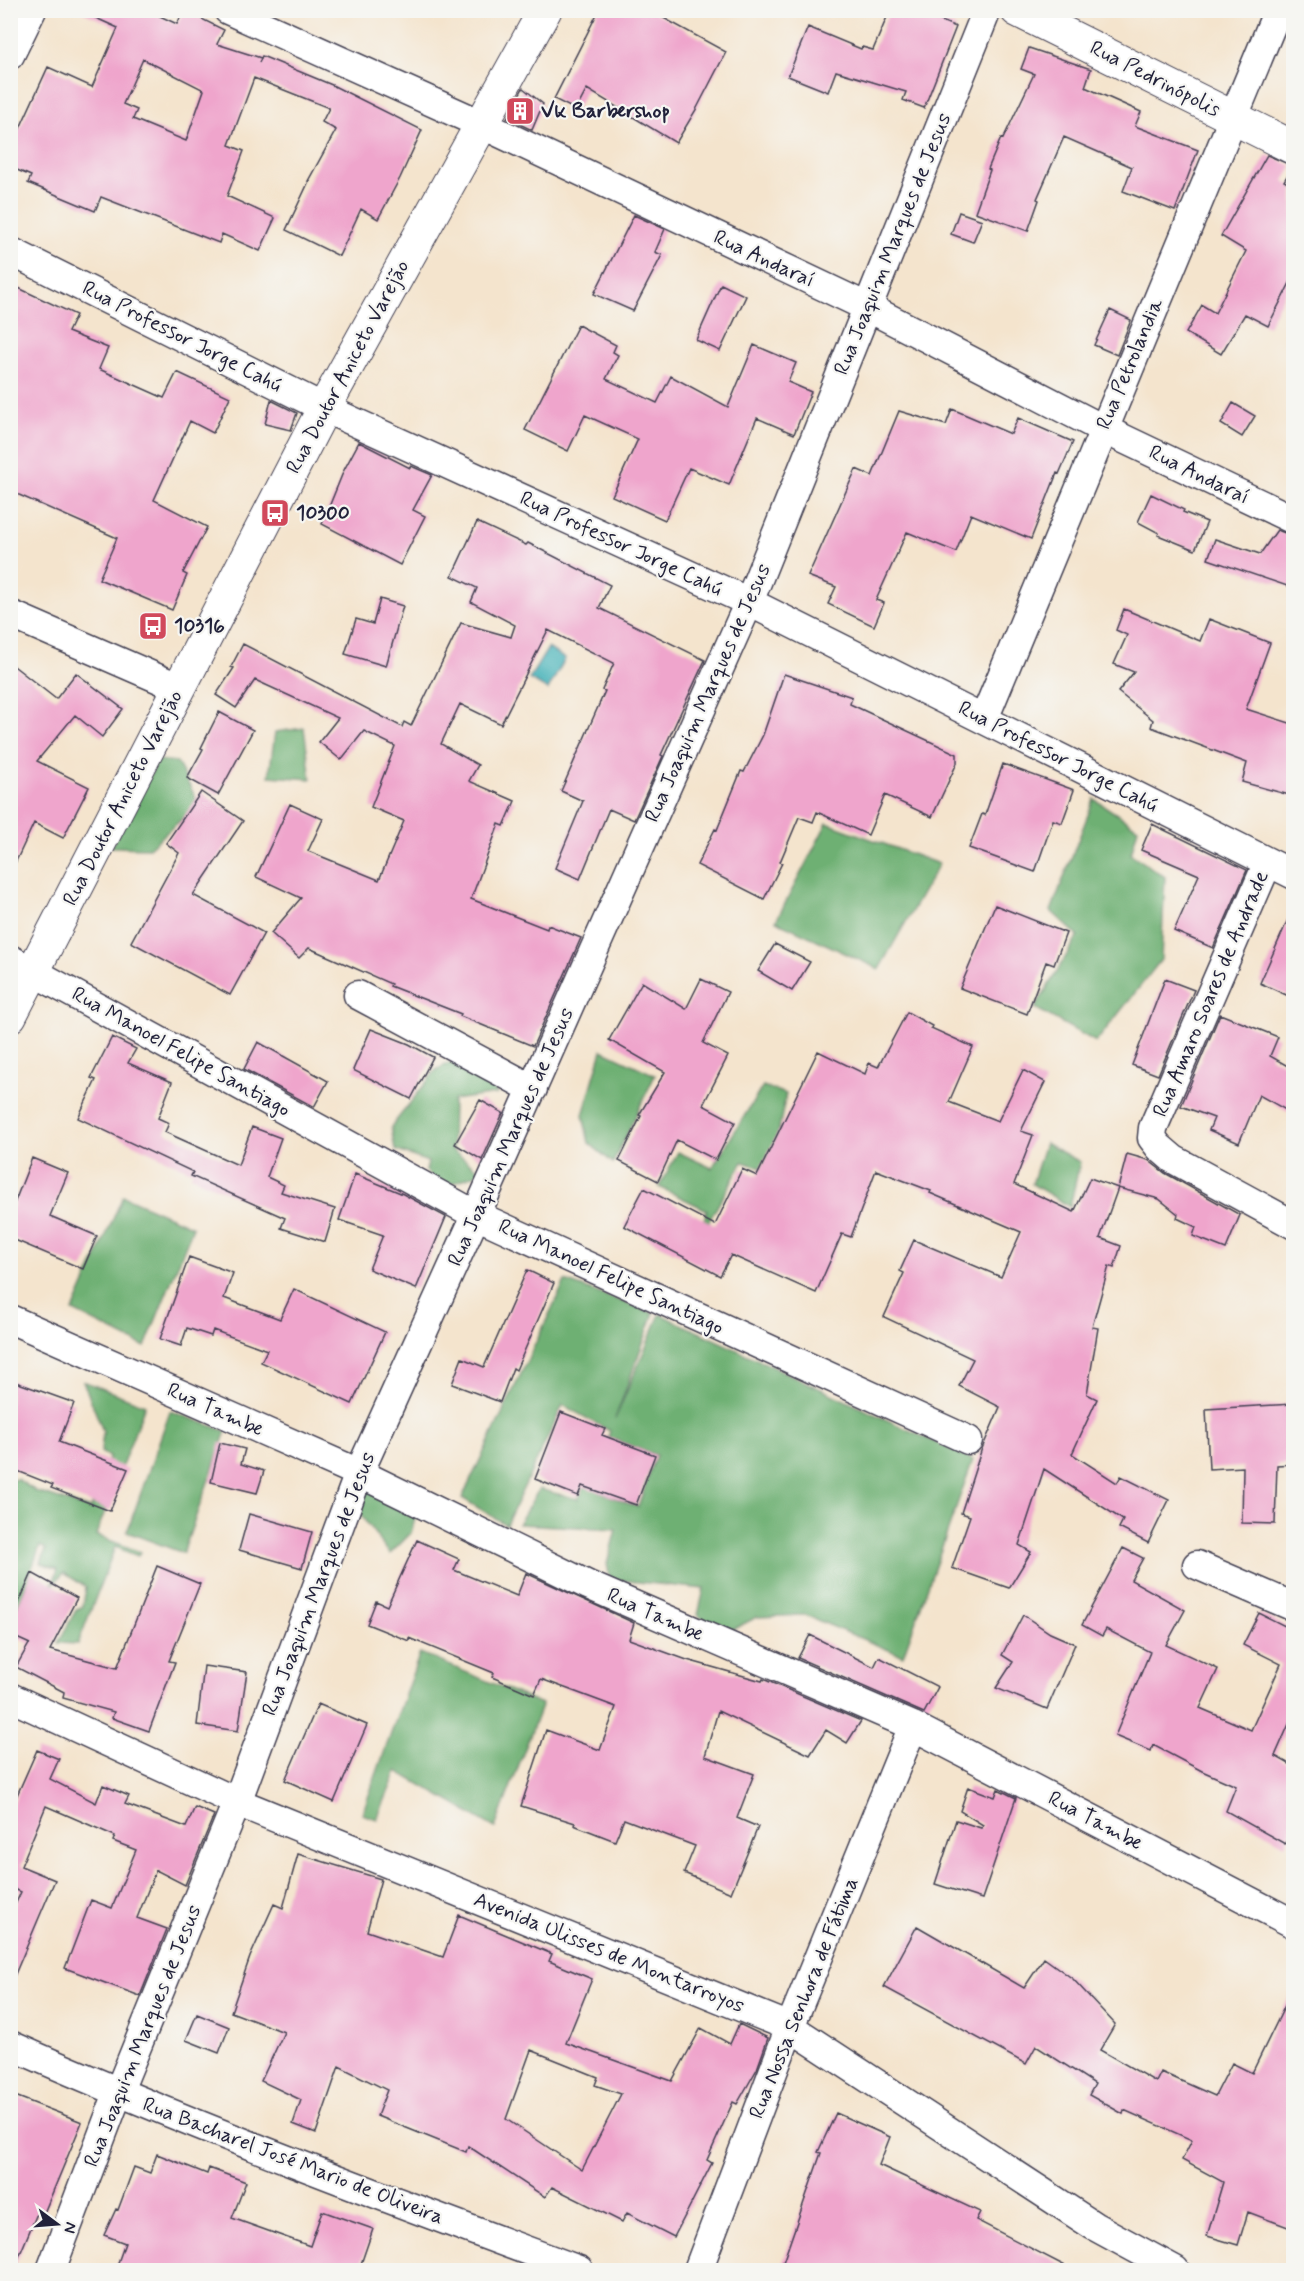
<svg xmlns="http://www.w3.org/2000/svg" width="1304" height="2281" font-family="Mynerve,sans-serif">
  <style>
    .forest { fill: #6eb073; stroke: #486957; stroke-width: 1.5 }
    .water { fill: #3eafb6; stroke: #306878; stroke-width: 1.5 }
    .building { fill: #efa5cc; fill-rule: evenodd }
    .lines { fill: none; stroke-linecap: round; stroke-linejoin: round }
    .minor-casing { stroke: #423f51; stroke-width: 31 }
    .tertiary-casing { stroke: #423f51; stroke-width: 35 }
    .minor { stroke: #fff; stroke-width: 28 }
    .tertiary { stroke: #fff; stroke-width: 33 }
    .labels { text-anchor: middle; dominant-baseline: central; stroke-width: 4.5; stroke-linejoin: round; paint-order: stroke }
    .street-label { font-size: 21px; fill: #22223b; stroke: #f6f6f2 }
    .poi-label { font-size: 21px; font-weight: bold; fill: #22223b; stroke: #f6f6f2; text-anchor: start }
  </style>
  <rect width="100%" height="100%" fill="#f6f6f2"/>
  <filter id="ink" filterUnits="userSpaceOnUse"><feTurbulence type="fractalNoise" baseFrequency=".0167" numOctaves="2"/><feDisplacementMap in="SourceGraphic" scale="12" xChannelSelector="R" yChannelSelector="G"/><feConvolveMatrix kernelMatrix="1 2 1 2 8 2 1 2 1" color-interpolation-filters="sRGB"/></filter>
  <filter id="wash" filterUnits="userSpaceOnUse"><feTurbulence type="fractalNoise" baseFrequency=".008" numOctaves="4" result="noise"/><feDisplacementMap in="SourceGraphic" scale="24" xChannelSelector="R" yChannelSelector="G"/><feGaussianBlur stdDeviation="1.35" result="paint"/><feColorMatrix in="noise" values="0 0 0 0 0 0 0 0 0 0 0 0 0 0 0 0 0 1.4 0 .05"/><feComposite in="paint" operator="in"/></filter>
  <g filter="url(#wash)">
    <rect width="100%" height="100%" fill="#f4e4cd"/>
    <path class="forest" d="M 304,728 L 311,779 L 269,776 L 275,732 Z
      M 158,760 L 177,762 L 199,804 L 149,848 L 111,847 Z
      M 1094,799 L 1138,828 L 1131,854 L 1165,877 L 1161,960 L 1096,1042 L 1035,1008 L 1078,936 L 1051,911 Z
      M 827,823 L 939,864 L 879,969 L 776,921 Z
      M 602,1050 L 655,1075 L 613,1163 L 589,1143 L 583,1115 Z
      M 459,1058 L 490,1080 L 497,1094 L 453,1100 L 452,1150 L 482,1172 L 443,1187 L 426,1171 L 428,1162 L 395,1150 L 391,1127 L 436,1070 Z
      M 763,1086 L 786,1094 L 773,1159 L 761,1168 L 743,1162 L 698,1240 L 707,1210 L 659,1187 L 678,1152 L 712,1168 Z
      M 1045,1143 L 1080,1162 L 1070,1207 L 1032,1184 Z
      M 123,1196 L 193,1227 L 145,1347 L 73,1311 Z
      M 565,1281 L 654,1313 L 615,1419 L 660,1314 L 973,1460 L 903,1656 L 805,1615 L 757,1617 L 724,1634 L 698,1615 L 704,1589 L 610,1579 L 607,1564 L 616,1529 L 518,1524 L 539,1489 L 578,1499 L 585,1486 L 638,1507 L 656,1455 L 608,1437 L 610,1431 L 563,1405 L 506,1525 L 462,1498 Z
      M 83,1381 L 145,1405 L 96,1535 L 140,1552 L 138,1556 L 115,1547 L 78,1644 L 58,1643 L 76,1610 L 83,1606 L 86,1587 L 64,1573 L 52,1585 L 58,1569 L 41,1563 L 46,1549 L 40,1546 L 11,1626 L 11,1480 L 17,1479 L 37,1492 L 91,1509 L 101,1477 L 105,1476 L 109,1457 L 101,1452 L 103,1431 Z
      M 170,1411 L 226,1431 L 183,1553 L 127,1532 Z
      M 373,1476 L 418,1508 L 411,1533 L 390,1554 L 356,1509 Z
      M 420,1653 L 542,1704 L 495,1828 L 397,1771 L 377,1819 L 362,1814 Z"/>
    <path class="water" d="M 548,648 L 565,659 L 548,690 L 529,679 Z"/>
    <g id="blocks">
      <path class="building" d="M 78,10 L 147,10 L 177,24 L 184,10 L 224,30 L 217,44 L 261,58 L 259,63 L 262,56 L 332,85 L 422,130 L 400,178 L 378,219 L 361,209 L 339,256 L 286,230 L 309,181 L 308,181 L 336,130 L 322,122 L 329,108 L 254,78 L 229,145 L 244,151 L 227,196 L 275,218 L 260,251 L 222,234 L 219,243 L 101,197 L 95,211 L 28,183 L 31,176 L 10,167 L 10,150 L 48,67 L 92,87 L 118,28 ZM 143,59 L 204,90 L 186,141 L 133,119 L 137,110 L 123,104 Z
        M 599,10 L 649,10 L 726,52 L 697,108 L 676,143 L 587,89 L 576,110 L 554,99 Z
        M 890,10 L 915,10 L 956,27 L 924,108 L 903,100 L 906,92 L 836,71 L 828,92 L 788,76 L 808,27 L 861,49 L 862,47 L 873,50 Z
        M 1029,48 L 1091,69 L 1085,87 L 1141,112 L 1135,126 L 1198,150 L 1175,211 L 1123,191 L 1132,167 L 1064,137 L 1037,199 L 1039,200 L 1028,231 L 975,212 L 990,170 L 988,169 L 1001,138 L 1003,139 L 1034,74 L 1021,69 Z
        M 523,88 L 543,104 L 532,130 L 507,118 Z
        M 1267,155 L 1293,166 L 1284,181 L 1293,186 L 1293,277 L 1268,326 L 1245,314 L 1221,354 L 1186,333 L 1202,305 L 1215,313 L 1246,251 L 1221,236 Z
        M 959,212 L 982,220 L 973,242 L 951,234 Z
        M 634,215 L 665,229 L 655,252 L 662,255 L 633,311 L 594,294 Z
        M 10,284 L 76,315 L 68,332 L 108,348 L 99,369 L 164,398 L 177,372 L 230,397 L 213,433 L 190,421 L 154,500 L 207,527 L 183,573 L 187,575 L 172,610 L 99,579 L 117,538 L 10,491 Z
        M 721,284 L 746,296 L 720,351 L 696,340 Z
        M 1110,310 L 1131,320 L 1117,355 L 1094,345 Z
        M 578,325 L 616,345 L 613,352 L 618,355 L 606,379 L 657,403 L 671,376 L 728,407 L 754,345 L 796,363 L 788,382 L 811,392 L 794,434 L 757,418 L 729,485 L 689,468 L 665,520 L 612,496 L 638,439 L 585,415 L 568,451 L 525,430 Z
        M 271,400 L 297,413 L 291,430 L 265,424 Z
        M 1233,403 L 1255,416 L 1242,437 L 1221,424 Z
        M 952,409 L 1011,434 L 1018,418 L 1073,442 L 1059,474 L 1057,473 L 1031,539 L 971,514 L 956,552 L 907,532 L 876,600 L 884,603 L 874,626 L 828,604 L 836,587 L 808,576 L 856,469 L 872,476 L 899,411 L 946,425 Z
        M 359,442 L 410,468 L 411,466 L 432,475 L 413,510 L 425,516 L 400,565 L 322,524 L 344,470 Z
        M 1151,494 L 1184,510 L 1183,512 L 1207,522 L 1195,550 L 1158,535 L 1159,533 L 1138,522 Z
        M 477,522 L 526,545 L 528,543 L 610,585 L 599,608 L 705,660 L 661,755 L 663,756 L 634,820 L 609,809 L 580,879 L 555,868 L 583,801 L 561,791 L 605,691 L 602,690 L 614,663 L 548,630 L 501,724 L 460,704 L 441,744 L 478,765 L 469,781 L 515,801 L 504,826 L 499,824 L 471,899 L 547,929 L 548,925 L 581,938 L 533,1046 L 460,1016 L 461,1014 L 390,986 L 391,984 L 309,948 L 299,958 L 271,933 L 301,898 L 256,877 L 290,804 L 323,819 L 308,851 L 379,880 L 404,821 L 371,807 L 395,746 L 364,731 L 341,760 L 319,742 L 338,718 L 255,680 L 236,708 L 216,695 L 234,668 L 231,667 L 243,644 L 402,727 L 404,722 L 411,726 L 461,623 L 511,637 L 515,625 L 471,602 L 477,588 L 452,576 Z
        M 1277,530 L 1293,536 L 1293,588 L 1208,559 L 1215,539 L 1260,554 Z
        M 380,599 L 403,606 L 386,666 L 345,654 L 356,619 L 373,624 Z
        M 1124,609 L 1200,641 L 1209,619 L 1270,643 L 1246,709 L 1293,724 L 1293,796 L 1242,782 L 1247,763 L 1151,727 L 1153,720 L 1118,692 L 1134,672 L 1114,664 L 1127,635 L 1116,630 Z
        M 10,663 L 56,699 L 76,673 L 123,709 L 102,737 L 75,715 L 37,761 L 89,787 L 63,838 L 34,823 L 10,874 Z
        M 784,674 L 852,697 L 850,704 L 957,754 L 957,763 L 932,817 L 885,795 L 868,835 L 817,812 L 813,822 L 799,817 L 780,862 L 782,863 L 764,899 L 697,865 L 715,829 L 717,830 L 741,771 L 744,772 L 763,735 Z
        M 219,712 L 253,730 L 218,795 L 187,778 L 203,749 L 201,748 Z
        M 1003,764 L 1074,790 L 1062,823 L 1053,820 L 1035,872 L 969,848 L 982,814 L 985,815 Z
        M 201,792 L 243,821 L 193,895 L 264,933 L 230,995 L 131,942 L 179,853 L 166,843 Z
        M 1152,824 L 1247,870 L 1213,948 L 1174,931 L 1199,875 L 1141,850 Z
        M 995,905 L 1066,933 L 1054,965 L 1046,962 L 1027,1014 L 960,988 Z
        M 1293,908 L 1293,998 L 1260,983 Z
        M 775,944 L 810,962 L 792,991 L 758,971 Z
        M 701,979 L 728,992 L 703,1043 L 728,1056 L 703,1105 L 735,1122 L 716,1160 L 677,1140 L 658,1181 L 619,1161 L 641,1116 L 639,1115 L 665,1072 L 609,1040 L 642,982 L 686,1009 Z
        M 1165,979 L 1194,990 L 1158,1075 L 1132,1065 Z
        M 907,1012 L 932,1026 L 931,1028 L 973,1047 L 949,1102 L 998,1121 L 1023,1070 L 1045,1082 L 1021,1131 L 1033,1135 L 1014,1184 L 1074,1212 L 1090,1178 L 1118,1188 L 1100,1238 L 1121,1246 L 1114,1268 L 1109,1266 L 1092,1327 L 1098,1328 L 1087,1394 L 1097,1399 L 1072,1454 L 1117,1483 L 1121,1476 L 1169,1500 L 1148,1543 L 1119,1528 L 1123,1520 L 1044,1469 L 1019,1545 L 1031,1552 L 1009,1588 L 952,1568 L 970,1516 L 961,1513 L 981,1451 L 1000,1407 L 959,1386 L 973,1359 L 884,1317 L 904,1273 L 900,1271 L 914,1240 L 1001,1277 L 1021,1232 L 930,1193 L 931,1191 L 876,1170 L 851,1237 L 842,1234 L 816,1293 L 731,1255 L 720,1276 L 624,1226 L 644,1188 L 715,1225 L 742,1169 L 757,1176 L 818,1051 L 865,1074 L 869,1063 L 878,1067 Z
        M 1220,1014 L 1278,1037 L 1270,1056 L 1293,1069 L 1293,1114 L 1259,1095 L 1239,1143 L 1209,1130 L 1214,1118 L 1181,1106 Z
        M 371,1029 L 409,1044 L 433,1057 L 411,1099 L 353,1070 Z
        M 112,1037 L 136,1049 L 128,1063 L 172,1082 L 158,1118 L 169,1123 L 165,1132 L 238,1165 L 252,1127 L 281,1138 L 267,1177 L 284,1185 L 281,1192 L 335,1209 L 325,1242 L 281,1228 L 285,1218 L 191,1176 L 193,1172 L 78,1118 L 96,1080 L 91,1078 Z
        M 258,1042 L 328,1081 L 314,1107 L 244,1069 Z
        M 480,1100 L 503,1113 L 482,1160 L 455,1144 Z
        M 1127,1154 L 1148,1160 L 1165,1173 L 1240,1215 L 1226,1249 L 1193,1236 L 1196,1227 L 1177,1218 L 1178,1214 L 1159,1199 L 1118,1188 Z
        M 32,1158 L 68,1173 L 50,1216 L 97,1236 L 83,1269 L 10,1238 L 10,1214 Z
        M 355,1174 L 403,1194 L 446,1217 L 416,1289 L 369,1269 L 383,1235 L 339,1220 Z
        M 189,1257 L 233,1273 L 224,1298 L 280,1319 L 294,1289 L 385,1332 L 352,1404 L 261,1362 L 267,1350 L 213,1330 L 211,1336 L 187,1328 L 181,1346 L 160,1339 Z
        M 527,1270 L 554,1283 L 516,1370 L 513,1368 L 500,1402 L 452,1384 L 462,1358 L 484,1367 Z
        M 10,1380 L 74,1403 L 59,1442 L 128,1469 L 110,1511 L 51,1488 L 53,1485 L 10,1468 Z
        M 1293,1404 L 1293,1464 L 1277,1465 L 1275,1524 L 1242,1523 L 1243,1467 L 1209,1469 L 1206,1409 Z
        M 561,1412 L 605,1429 L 602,1435 L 655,1455 L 636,1505 L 582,1486 L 578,1496 L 535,1479 Z
        M 220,1443 L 245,1449 L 241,1464 L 264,1471 L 257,1493 L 211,1482 Z
        M 249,1514 L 312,1532 L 302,1568 L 239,1550 Z
        M 417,1540 L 459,1559 L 454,1570 L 517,1596 L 526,1573 L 634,1623 L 629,1639 L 687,1660 L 762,1681 L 763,1679 L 861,1721 L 847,1743 L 826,1730 L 810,1755 L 718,1711 L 705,1756 L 754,1774 L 737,1818 L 758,1827 L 731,1893 L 684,1873 L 695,1846 L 624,1819 L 615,1841 L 574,1825 L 575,1823 L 521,1806 L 546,1730 L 600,1750 L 616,1707 L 541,1679 L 534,1695 L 492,1677 L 494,1673 L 409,1638 L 409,1641 L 367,1624 L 376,1601 L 387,1606 Z
        M 1123,1548 L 1143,1558 L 1131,1580 L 1185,1610 L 1166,1645 L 1218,1669 L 1200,1708 L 1251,1730 L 1281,1664 L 1243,1645 L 1259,1613 L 1293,1630 L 1293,1715 L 1275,1756 L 1293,1766 L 1293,1827 L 1285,1844 L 1226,1811 L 1236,1786 L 1202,1771 L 1153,1745 L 1151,1751 L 1115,1736 L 1150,1652 L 1106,1629 L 1102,1636 L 1082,1625 Z
        M 157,1566 L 200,1584 L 169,1661 L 175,1662 L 149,1731 L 112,1718 L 114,1712 L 63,1698 L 64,1692 L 16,1667 L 29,1644 L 30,1644 L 10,1635 L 10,1623 L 32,1573 L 77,1598 L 50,1650 L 117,1668 Z
        M 1023,1615 L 1050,1633 L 1075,1644 L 1047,1709 L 996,1688 L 1013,1662 L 1002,1655 Z
        M 810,1635 L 874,1667 L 879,1657 L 938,1687 L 924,1713 L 798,1658 Z
        M 204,1666 L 247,1672 L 238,1731 L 197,1725 Z
        M 318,1704 L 367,1725 L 334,1802 L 285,1780 Z
        M 37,1750 L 59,1759 L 50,1779 L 96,1803 L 103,1785 L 129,1796 L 125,1804 L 186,1827 L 195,1807 L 214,1815 L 185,1885 L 156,1870 L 137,1918 L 167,1929 L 140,1996 L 65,1968 L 91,1900 L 112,1908 L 136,1850 L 113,1841 L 115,1836 L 46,1806 L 21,1866 L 55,1880 L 10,1986 L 10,1916 L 21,1892 L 12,1888 L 10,1890 L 10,1811 Z
        M 968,1787 L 995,1797 L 998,1789 L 1016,1798 L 982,1899 L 935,1884 L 956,1820 L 981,1828 L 983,1825 L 960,1811 Z
        M 298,1854 L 381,1879 L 367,1931 L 443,1957 L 459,1915 L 552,1954 L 549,1961 L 592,1979 L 566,2043 L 672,2081 L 701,2028 L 730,2044 L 739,2024 L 768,2038 L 757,2069 L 737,2104 L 733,2102 L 707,2160 L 712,2163 L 674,2237 L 627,2213 L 622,2222 L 552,2187 L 545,2197 L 468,2146 L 466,2152 L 377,2116 L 387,2090 L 339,2066 L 316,2133 L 293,2124 L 301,2100 L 261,2081 L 284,2032 L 231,2012 L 250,1957 L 274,1904 L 283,1908 ZM 531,2050 L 598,2077 L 595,2085 L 621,2094 L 582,2170 L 506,2119 Z
        M 917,1926 L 1024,1988 L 1044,1958 L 1073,1979 L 1115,2024 L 1100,2050 L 1156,2082 L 1161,2072 L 1215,2096 L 1232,2063 L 1252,2073 L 1293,1989 L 1293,2229 L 1248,2212 L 1238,2245 L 1207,2236 L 1223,2182 L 1182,2160 L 1192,2140 L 1124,2110 L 1123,2114 L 1089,2095 L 1095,2084 L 1036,2046 L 1026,2064 L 884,1987 Z
        M 197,2014 L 229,2027 L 219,2053 L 186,2040 Z
        M 10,2094 L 82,2122 L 44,2213 L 38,2211 L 13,2271 L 10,2271 Z
        M 836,2113 L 890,2137 L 879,2165 L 980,2212 L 976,2220 L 1075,2271 L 780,2271 L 821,2153 L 818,2152 Z
        M 157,2154 L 207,2174 L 209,2168 L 246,2182 L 232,2218 L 310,2246 L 322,2211 L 373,2229 L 361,2264 L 370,2267 L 369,2271 L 115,2271 L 125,2243 L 104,2235 L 116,2209 L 118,2210 L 134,2167 L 150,2173 Z"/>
    </g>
  </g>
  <g filter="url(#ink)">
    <use href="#blocks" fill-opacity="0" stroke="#423f51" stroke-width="1.5"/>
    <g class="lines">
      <g class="minor-casing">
        <path id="minor" d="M 228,10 L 481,124 L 867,307 L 1103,429 L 1294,520
          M 10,55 L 32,10
          M 10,251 L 324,408 L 749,602 L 1294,875
          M 10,614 L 180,688
          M 984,719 L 1278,10
          M 1268,862 L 1153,1128 L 1152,1138 L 1159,1147 L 1173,1159 L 1294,1225
          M 10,959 L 476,1215 L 968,1440
          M 358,995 L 533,1089
          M 10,1319 L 359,1473 L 588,1585 L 913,1726 L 1294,1924
          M 1197,1565 L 1294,1607
          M 10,1697 L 237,1802 L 790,2027 L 1094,2226 L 1175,2270
          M 10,2045 C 197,2128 388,2199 579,2270
          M 51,2270 L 118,2093 L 237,1802 L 359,1473 L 476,1215 L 749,602 L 987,10
          M 698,2270 L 790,2027 L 913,1726"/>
      </g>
      <g class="tertiary-casing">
        <path id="tertiary" d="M 1017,10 L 1294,148
          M 10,1016 L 324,408 L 545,10"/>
      </g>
      <use href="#minor" class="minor"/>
      <use href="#tertiary" class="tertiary"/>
    </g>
  </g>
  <defs>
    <g id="building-square" transform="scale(1.5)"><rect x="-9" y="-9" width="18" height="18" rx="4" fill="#d1495b" stroke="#f6f6f2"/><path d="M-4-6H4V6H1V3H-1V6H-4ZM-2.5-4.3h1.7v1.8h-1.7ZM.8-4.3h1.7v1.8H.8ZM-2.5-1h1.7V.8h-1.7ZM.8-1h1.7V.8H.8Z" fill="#fff"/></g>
    <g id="bus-square" transform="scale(1.5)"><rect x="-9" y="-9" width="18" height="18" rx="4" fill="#d1495b" stroke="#f6f6f2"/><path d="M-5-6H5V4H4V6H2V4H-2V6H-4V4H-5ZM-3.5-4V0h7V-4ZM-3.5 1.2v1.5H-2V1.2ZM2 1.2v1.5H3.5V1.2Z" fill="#fff"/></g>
  </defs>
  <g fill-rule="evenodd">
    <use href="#building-square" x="520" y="111"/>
    <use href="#bus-square" x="275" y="513"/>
    <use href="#bus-square" x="153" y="626"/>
  </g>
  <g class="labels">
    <g class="street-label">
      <text transform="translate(1155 79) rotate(27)">Rua Pedrinópolis</text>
      <text transform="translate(893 244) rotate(-68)">Rua Joaquim Marques de Jesus</text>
      <text transform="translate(764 259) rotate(25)">Rua Andaraí</text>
      <text transform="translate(182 337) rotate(27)">Rua Professor Jorge Cahú</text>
      <text transform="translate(1130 364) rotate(-67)">Rua Petrolandia</text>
      <text transform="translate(348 367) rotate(-62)">Rua Doutor Aniceto Varejão</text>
      <text transform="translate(1199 475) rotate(26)">Rua Andaraí</text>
      <text transform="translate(621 544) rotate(25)">Rua Professor Jorge Cahú</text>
      <text transform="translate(708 693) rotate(-66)">Rua Joaquim Marques de Jesus</text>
      <text transform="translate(1058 757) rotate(27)">Rua Professor Jorge Cahú</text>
      <text transform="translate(123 798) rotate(-63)">Rua Doutor Aniceto Varejão</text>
      <text transform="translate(1211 994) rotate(-67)">Rua Amaro Soares de Andrade</text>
      <text transform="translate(181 1052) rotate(29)">Rua Manoel Felipe Santiago</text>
      <text transform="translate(511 1137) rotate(-66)">Rua Joaquim Marques de Jesus</text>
      <text transform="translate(611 1277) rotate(25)">Rua Manoel Felipe Santiago</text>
      <text transform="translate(215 1410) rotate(24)">Rua Tambe</text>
      <text transform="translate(319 1584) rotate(-69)">Rua Joaquim Marques de Jesus</text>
      <text transform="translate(655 1615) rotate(24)">Rua Tambe</text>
      <text transform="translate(1095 1821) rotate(28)">Rua Tambe</text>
      <text transform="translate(609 1953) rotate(22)">Avenida Ulisses de Montarroyos</text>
      <text transform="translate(804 1998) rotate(-68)">Rua Nossa Senhora de Fátima</text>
      <text transform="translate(143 2036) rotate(-68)">Rua Joaquim Marques de Jesus</text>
      <text transform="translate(293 2161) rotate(21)">Rua Bacharel José Mario de Oliveira</text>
    </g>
    <g class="poi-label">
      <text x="541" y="111">Vk Barbershop</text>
      <text x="296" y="513">10300</text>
      <text x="174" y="626">10316</text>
    </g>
  </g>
  <rect width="1304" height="2281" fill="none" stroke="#f6f6f2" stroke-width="36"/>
  <g transform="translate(57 2224) rotate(106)" stroke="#f6f6f2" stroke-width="4.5" paint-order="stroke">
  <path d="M0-4.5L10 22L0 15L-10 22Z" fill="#22223b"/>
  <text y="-9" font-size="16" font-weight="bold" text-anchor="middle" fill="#22223b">N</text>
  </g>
</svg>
